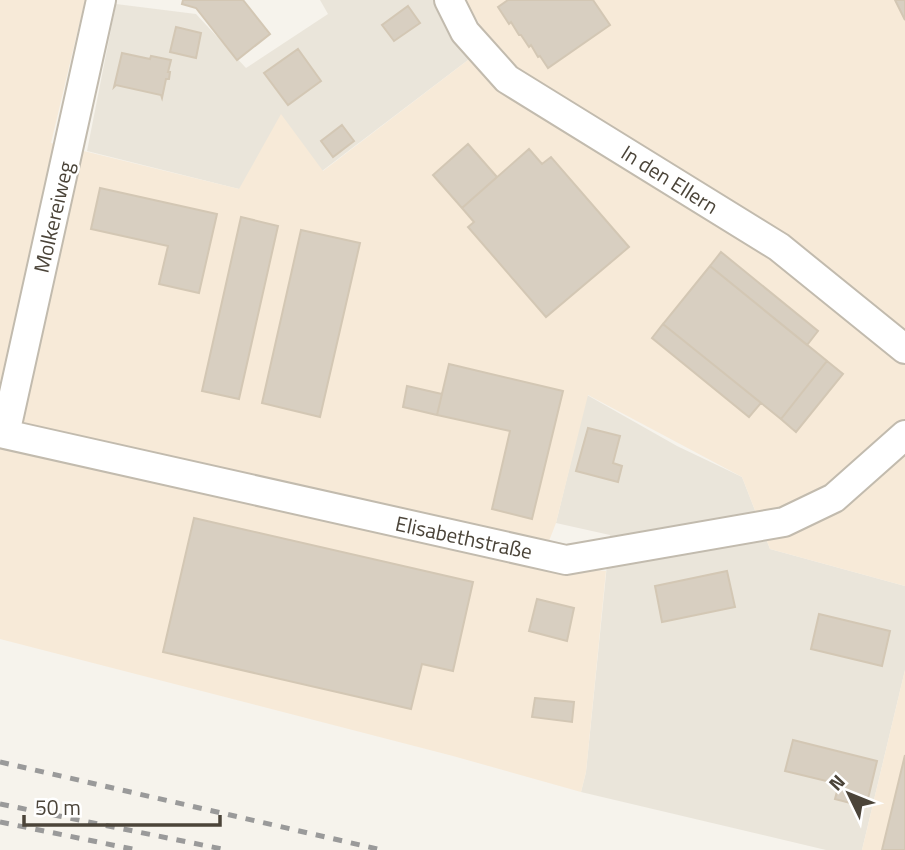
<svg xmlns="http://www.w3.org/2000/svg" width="905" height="850" font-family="'Titillium Web',sans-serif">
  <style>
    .residential { fill: #eae5da }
    .commercial { fill: #f7ead8 }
    .building { fill: #d8cfc1; stroke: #d3c7b4; stroke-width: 2 }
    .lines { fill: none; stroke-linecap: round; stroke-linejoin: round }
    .street-casing { stroke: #c2bbae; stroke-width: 32 }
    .street { stroke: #fff; stroke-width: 28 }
    .rail { stroke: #9a9a9a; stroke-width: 5; stroke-dasharray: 9 9; stroke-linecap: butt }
    .labels { text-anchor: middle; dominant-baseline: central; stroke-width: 5; stroke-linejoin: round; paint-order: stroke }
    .street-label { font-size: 21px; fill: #4b4439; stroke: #fff }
  </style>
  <rect width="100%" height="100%" fill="#f6f3ec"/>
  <path class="residential" d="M 320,0 L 437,0 L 472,57 L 322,171 L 239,189 L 87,151 L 116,4 L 196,14 L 246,68 L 328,14 Z
    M 587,395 L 677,446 L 742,477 L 770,549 L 905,586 L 905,670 L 862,850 L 826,850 L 581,792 L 586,772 L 610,535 L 556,523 Z"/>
  <path class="commercial" d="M 0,0 L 85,0 L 51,143 L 239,189 L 281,114 L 323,171 L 472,57 L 493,46 L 465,0 L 905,0 L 905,586 L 770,549 L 742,477 L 588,395 L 556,523 L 540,564 L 606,571 L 586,772 L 581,792 L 453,756 L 0,639 Z
    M 905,670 L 905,850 L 862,850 Z"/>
  <path class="building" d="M 183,0 L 243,0 L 270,34 L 237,60 L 196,8 L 182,4 Z
    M 508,0 L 593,0 L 610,25 L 548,68 L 540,56 L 538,57 L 531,45 L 529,47 L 521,35 L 519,35 L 511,22 L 509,24 L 498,7 Z
    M 895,0 L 905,0 L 905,20 Z
    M 408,6 L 420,23 L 394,41 L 382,25 Z
    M 176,27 L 201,33 L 196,58 L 170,52 Z
    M 298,49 L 321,81 L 288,105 L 264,73 Z
    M 122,53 L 150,59 L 151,56 L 171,60 L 168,72 L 170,72 L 169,79 L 166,79 L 162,98 L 161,95 L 116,85 L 114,87 Z
    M 342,125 L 354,141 L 333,157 L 321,141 Z
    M 468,144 L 497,177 L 462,208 L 433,175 Z
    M 529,149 L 542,164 L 551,157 L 629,247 L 546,317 L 468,227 L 474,222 L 462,208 Z
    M 100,188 L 217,214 L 199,293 L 159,284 L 168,246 L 91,229 Z
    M 241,217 L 278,226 L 239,399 L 202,391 Z
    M 301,230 L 360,243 L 320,417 L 262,403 Z
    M 721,252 L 818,331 L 807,345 L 710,266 Z
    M 710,266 L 827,361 L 781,419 L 663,324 Z
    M 663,324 L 761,403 L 749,417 L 652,338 Z
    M 827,361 L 843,374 L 796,432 L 781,419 Z
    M 449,364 L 563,391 L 532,519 L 492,509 L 510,431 L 437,415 Z
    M 407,386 L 442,394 L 437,415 L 403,407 Z
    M 588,428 L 620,436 L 613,463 L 622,466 L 618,482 L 576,471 Z
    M 194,518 L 473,582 L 453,671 L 422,664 L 411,709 L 163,652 Z
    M 727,571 L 735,607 L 662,622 L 655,586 Z
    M 537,599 L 574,608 L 567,641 L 529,631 Z
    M 819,614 L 890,631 L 882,666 L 811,649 Z
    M 535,698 L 574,702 L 572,722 L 532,717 Z
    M 793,740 L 877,761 L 866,807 L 835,799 L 839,784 L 785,771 Z
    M 905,755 L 905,850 L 882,850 Z"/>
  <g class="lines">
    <g class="street-casing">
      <path id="street" d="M 449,0 L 465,32 L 507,79 L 779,247 L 905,349
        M 0,433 L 566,560 L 784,522 L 834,498 L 905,435
        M 5,434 L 101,0"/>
    </g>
    <use href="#street" class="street"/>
    <path class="rail" d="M 0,762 L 382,850
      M 0,804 L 227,850
      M 0,822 L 137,850"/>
  </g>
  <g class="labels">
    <g class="street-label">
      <text transform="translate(670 179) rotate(32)">In den Ellern</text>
      <text transform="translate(53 217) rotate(-77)">Molkereiweg</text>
      <text transform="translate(464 537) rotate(12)">Elisabethstraße</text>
    </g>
  </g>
  <g transform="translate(849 794) rotate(313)" stroke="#ffffff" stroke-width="5" paint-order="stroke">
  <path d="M0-5L12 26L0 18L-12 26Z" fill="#4b4439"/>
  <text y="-10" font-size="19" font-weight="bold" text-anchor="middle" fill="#4b4439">N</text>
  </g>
  <path d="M24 815v10h196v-10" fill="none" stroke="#4b4439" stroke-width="3.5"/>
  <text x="35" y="815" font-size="21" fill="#4b4439" stroke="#ffffff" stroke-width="5" paint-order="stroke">50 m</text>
</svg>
